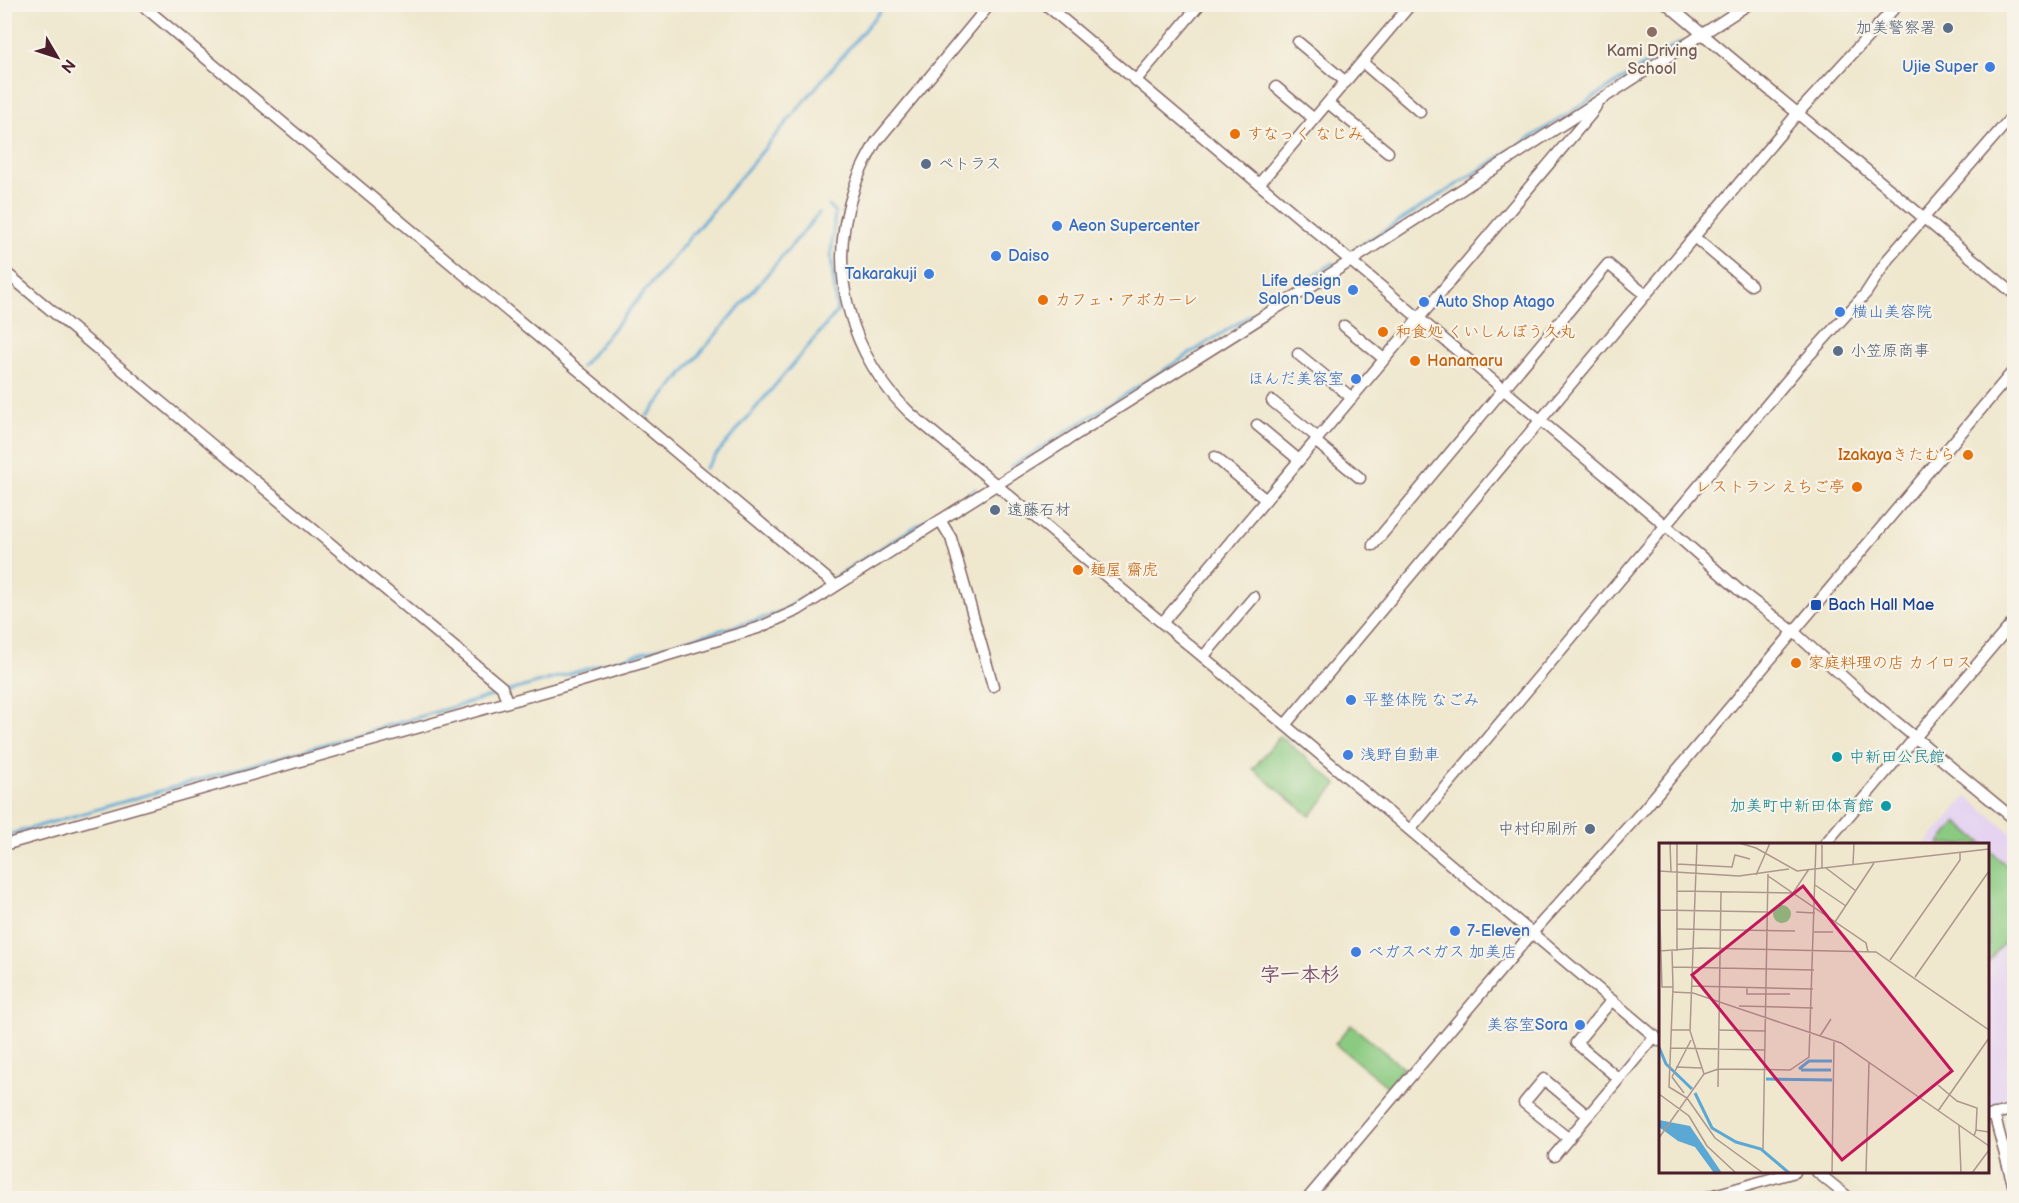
<svg xmlns="http://www.w3.org/2000/svg" width="2019" height="1203" font-family="'Balsamiq Sans','Klee One',sans-serif">
  <style>
    .built { fill: #e5d3f1 }
    .green { fill: #8aca81; stroke: #6a7456; stroke-width: 1.5 }
    .lines { fill: none; stroke-linecap: round; stroke-linejoin: round }
    .stream { stroke: #5ba8d4; stroke-width: 3 }
    .minor-casing { stroke: #846564; stroke-width: 13 }
    .minor { stroke: #fff; stroke-width: 10 }
    .service-dot { fill: #5c6f8a; stroke: #f7f3e8; stroke-width: 2 }
    .education-dot { fill: #8d6e63; stroke: #f7f3e8; stroke-width: 2 }
    .shop-dot { fill: #3f7fe0; stroke: #f7f3e8; stroke-width: 2 }
    .food-dot { fill: #e8710a; stroke: #f7f3e8; stroke-width: 2 }
    .transit-dot { fill: #1a4fb4; stroke: #f7f3e8; stroke-width: 2 }
    .culture-dot { fill: #0f9aa8; stroke: #f7f3e8; stroke-width: 2 }
    .labels { text-anchor: middle; dominant-baseline: central; stroke-width: 4.5; stroke-linejoin: round; paint-order: stroke }
    .service-label { font-size: 16px; fill: #4e5e75; stroke: #f7f3e8; text-anchor: start }
    .education-label { font-size: 16px; fill: #785e54; stroke: #f7f3e8 }
    .shop-label { font-size: 16px; fill: #366cbe; stroke: #f7f3e8; text-anchor: start }
    .food-label { font-size: 16px; fill: #c56008; stroke: #f7f3e8; text-anchor: start }
    .transit-label { font-size: 16px; fill: #164399; stroke: #f7f3e8; text-anchor: start }
    .culture-label { font-size: 16px; fill: #0d838f; stroke: #f7f3e8; text-anchor: start }
    .quarter-label { font-size: 20px; font-weight: bold; fill: #784c68; stroke: #f7f3e8 }
    .inset-river { fill: none; stroke: #5ba8d4; stroke-width: 3 }
    .inset-road { fill: none; stroke: #ad978d; stroke-width: 1.5 }
    .view { fill: #c2185b; fill-opacity: 0.15; stroke: #c2185b; stroke-width: 3 }
    .inset-edge { fill: none; stroke: #4a1f2b; stroke-width: 3 }
  </style>
  <rect width="100%" height="100%" fill="#f7f3e8"/>
  <filter id="ink" filterUnits="userSpaceOnUse"><feTurbulence type="fractalNoise" baseFrequency=".0167" numOctaves="2"/><feDisplacementMap in="SourceGraphic" scale="12" xChannelSelector="R" yChannelSelector="G"/><feConvolveMatrix kernelMatrix="1 2 1 2 8 2 1 2 1" color-interpolation-filters="sRGB"/></filter>
  <filter id="wash" filterUnits="userSpaceOnUse"><feTurbulence type="fractalNoise" baseFrequency=".008" numOctaves="4" result="noise"/><feDisplacementMap in="SourceGraphic" scale="24" xChannelSelector="R" yChannelSelector="G"/><feGaussianBlur stdDeviation="1.35" result="paint"/><feColorMatrix in="noise" values="0 0 0 0 0 0 0 0 0 0 0 0 0 0 0 0 0 1.4 0 .05"/><feComposite in="paint" operator="in"/></filter>
  <g filter="url(#wash)">
    <rect width="100%" height="100%" fill="#efe7ce"/>
    <path class="built" d="M 1967,796 L 2014,836 L 2014,1101 L 1989,1107 L 1988,1106 L 1988,844 L 1926,844 Z"/>
    <path class="green" d="M 1280,736 L 1337,784 L 1310,816 L 1253,769 Z
      M 1957,822 L 1983,844 L 1939,844 Z
      M 1988,849 L 2014,872 L 2014,931 L 1988,962 Z
      M 1351,1025 L 1404,1068 L 1388,1087 L 1335,1044 Z"/>
    <g class="lines">
      <path class="stream" d="M 1354,250 L 1681,42
        M 581,367 L 886,4
        M 647,416 L 819,213
        M 1011,467 L 1333,263
        M 705,468 L 837,312 L 831,255 L 835,212 L 829,206
        M 832,579 L 975,489
        M 4,836 L 767,617 L 787,608 L 827,583"/>
    </g>
  </g>
  <g filter="url(#ink)">
    <g class="lines">
      <g class="minor-casing">
        <path id="minor" d="M 141,4 L 836,586
          M 990,4 L 876,142 C 867,158 858,174 853,192 C 826,272 851,357 911,414 L 1285,725 L 1660,1041
          M 1045,4 L 1666,526 L 1740,591 L 1794,632 L 1860,692 L 2014,819
          M 1667,4 C 1782,102 1900,196 2014,294
          M 1298,42 L 1346,82
          M 1362,62 L 1420,112
          M 1136,80 L 1200,4
          M 1276,87 L 1314,119
          M 1328,103 L 1388,152
          M 1259,184 L 1411,4
          M 1694,237 L 1751,285
          M 4,271 L 502,687 L 507,702
          M 1344,326 L 1384,359
          M 1298,354 L 1352,398
          M 1272,401 L 1318,438
          M 1257,425 L 1299,460
          M 1315,441 L 1360,478
          M 1215,457 L 1266,500
          M 940,520 L 951,538 L 993,686
          M 1373,545 L 1608,264 L 1646,295
          M 1162,623 L 1591,114 L 1596,106
          M 1203,657 L 1254,597
          M 1285,725 L 1797,114 L 1898,4
          M 1410,830 L 1796,370 L 1866,293 L 1888,259 L 2014,114
          M 1825,844 L 2014,621
          M 4,845 L 575,683 L 758,628 L 798,610 L 1351,261 L 1749,4
          M 1612,1000 L 1576,1043 L 1619,1079
          M 1994,1114 L 2014,1188
          M 1989,1116 L 2014,1109
          M 1569,1139 L 1524,1103 L 1544,1079 L 1588,1116
          M 1554,1156 L 1655,1036
          M 1817,1172 L 1849,1198
          M 1308,1198 L 1532,933 L 1645,808 L 2014,370
          M 1704,1198 L 1795,1172"/>
      </g>
      <use href="#minor" class="minor"/>
    </g>
  </g>
  <g class="service-dot">
    <circle cx="1948" cy="28" r="6"/>
    <circle cx="926" cy="164" r="6"/>
    <circle cx="1838" cy="351" r="6"/>
    <circle cx="995" cy="510" r="6"/>
    <circle cx="1590" cy="829" r="6"/>
  </g>
  <circle class="education-dot" cx="1652" cy="32" r="6"/>
  <g class="shop-dot">
    <circle cx="1990" cy="67" r="6"/>
    <circle cx="1057" cy="226" r="6"/>
    <circle cx="996" cy="256" r="6"/>
    <circle cx="929" cy="274" r="6"/>
    <circle cx="1353" cy="290" r="6"/>
    <circle cx="1424" cy="302" r="6"/>
    <circle cx="1840" cy="312" r="6"/>
    <circle cx="1356" cy="379" r="6"/>
    <circle cx="1351" cy="700" r="6"/>
    <circle cx="1348" cy="755" r="6"/>
    <circle cx="1455" cy="931" r="6"/>
    <circle cx="1356" cy="952" r="6"/>
    <circle cx="1580" cy="1025" r="6"/>
  </g>
  <g class="food-dot">
    <circle cx="1235" cy="134" r="6"/>
    <circle cx="1043" cy="300" r="6"/>
    <circle cx="1383" cy="332" r="6"/>
    <circle cx="1415" cy="361" r="6"/>
    <circle cx="1968" cy="455" r="6"/>
    <circle cx="1857" cy="487" r="6"/>
    <circle cx="1078" cy="570" r="6"/>
    <circle cx="1796" cy="663" r="6"/>
  </g>
  <rect class="transit-dot" x="1810" y="599" width="12" height="12" rx="3"/>
  <g class="culture-dot">
    <circle cx="1837" cy="757" r="6"/>
    <circle cx="1886" cy="806" r="6"/>
  </g>
  <g class="labels">
    <g class="service-label">
      <text x="1936" y="28" text-anchor="end">加美警察署</text>
      <text x="938" y="164">ペトラス</text>
      <text x="1850" y="351">小笠原商事</text>
      <text x="1007" y="510">遠藤石材</text>
      <text x="1578" y="829" text-anchor="end">中村印刷所</text>
    </g>
    <g class="education-label">
      <text x="1652" y="51">Kami Driving<tspan x="1652" dy="18">School</tspan></text>
    </g>
    <g class="shop-label">
      <text x="1978" y="67" text-anchor="end">Ujie Super</text>
      <text x="1069" y="226">Aeon Supercenter</text>
      <text x="1008" y="256">Daiso</text>
      <text x="917" y="274" text-anchor="end">Takarakuji</text>
      <text x="1341" y="281" text-anchor="end">Life design<tspan x="1341" dy="18">Salon Deus</tspan></text>
      <text x="1436" y="302">Auto Shop Atago</text>
      <text x="1852" y="312">横山美容院</text>
      <text x="1344" y="379" text-anchor="end">ほんだ美容室</text>
      <text x="1363" y="700">平整体院 なごみ</text>
      <text x="1360" y="755">浅野自動車</text>
      <text x="1467" y="931">7-Eleven</text>
      <text x="1368" y="952">ベガスベガス 加美店</text>
      <text x="1568" y="1025" text-anchor="end">美容室Sora</text>
    </g>
    <g class="food-label">
      <text x="1247" y="134">すなっく なじみ</text>
      <text x="1055" y="300">カフェ・アボカーレ</text>
      <text x="1395" y="332">和食処 くいしんぼう久丸</text>
      <text x="1427" y="361">Hanamaru</text>
      <text x="1956" y="455" text-anchor="end">Izakayaきたむら</text>
      <text x="1845" y="487" text-anchor="end">レストラン えちご亭</text>
      <text x="1090" y="570">麺屋 齋虎</text>
      <text x="1808" y="663">家庭料理の店 カイロス</text>
    </g>
    <g class="transit-label">
      <text x="1828" y="605">Bach Hall Mae</text>
    </g>
    <g class="culture-label">
      <text x="1849" y="757">中新田公民館</text>
      <text x="1874" y="806" text-anchor="end">加美町中新田体育館</text>
    </g>
    <g class="quarter-label">
      <text x="1300" y="975">字一本杉</text>
    </g>
  </g>
  <g transform="translate(1659 843)">
    <rect width="330" height="330" fill="#efe7ce"/>
    <path d="M114 71a9 9 0 1 1 18 0a9 9 0 1 1-18 0Z" fill="#8aca81"/>
    <path d="M 0,277 L 31,283 L 63,330 L 55,330 L 36,304 L 19,298 L 0,284 Z" fill="#5ba8d4"/>
    <path class="inset-river" d="M 0,204 L 7,221 L 33,246M 140,226 L 150,218 L 173,218M 142,227 L 172,227M 107,236 L 173,237M 36,250 L 53,285 L 77,299 L 102,306 L 130,330"/>
    <path class="inset-road" d="M 11,0 L 12,29M 80,0 L 97,5 L 138,28 L 330,6M 18,21 L 73,24 L 76,12 L 91,16M 194,21 L 195,0M 163,25 L 163,2M 167,25 L 197,48M 0,28 L 80,33 L 130,26M 97,32 L 111,0M 109,33 L 207,100 L 209,109M 156,42 L 187,63M 0,48 L 3,144 L 14,144 L 10,244 L 28,255M 18,48 L 134,50M 134,50 L 150,26M 1,67 L 109,69M 137,69 L 156,70M 176,79 L 215,20M 17,86 L 136,88M 155,89 L 174,89M 0,108 L 42,105 L 217,109 L 330,187M 13,108 L 14,144M 18,108 L 18,0M 231,117 L 301,17 L 301,10M 14,124 L 155,127M 256,134 L 330,28M 32,143 L 154,146M 88,145 L 88,151 L 131,151M 13,149 L 34,150 L 182,200 L 330,303M 80,163 L 154,165M 12,187 L 31,187M 59,187 L 107,188M 161,193 L 172,176M 12,205 L 106,207M 17,224 L 42,225M 45,231 L 59,226 L 131,227 L 150,214 L 157,0M 13,234 L 32,197M 13,234 L 25,250M 279,242 L 298,258 L 318,265 L 317,287M 59,244 L 62,49M 0,251 L 30,273 L 48,303 L 77,330M 28,255 L 56,295 L 104,330M 279,268 L 330,195M 300,282 L 302,330M 315,293 L 317,287 L 330,289M 0,295 L 45,231 L 31,188 L 38,0M 104,306 L 109,31M 173,330 L 175,197M 207,330 L 210,219M 313,330 L 330,307"/>
    <path class="view" d="M 144,43 L 293,228 L 183,317 L 33,132 Z"/>
    <rect width="330" height="330" class="inset-edge"/>
  </g>
  <rect width="2019" height="1203" fill="none" stroke="#f7f3e8" stroke-width="24"/>
  <g transform="translate(57 57) rotate(129)" stroke="#f7f3e8" stroke-width="4.5" paint-order="stroke">
  <path d="M0-4.5L10 22L0 15L-10 22Z" fill="#4a1f2b"/>
  <text y="-9" font-size="16" font-weight="bold" text-anchor="middle" fill="#4a1f2b">N</text>
  </g>
</svg>
